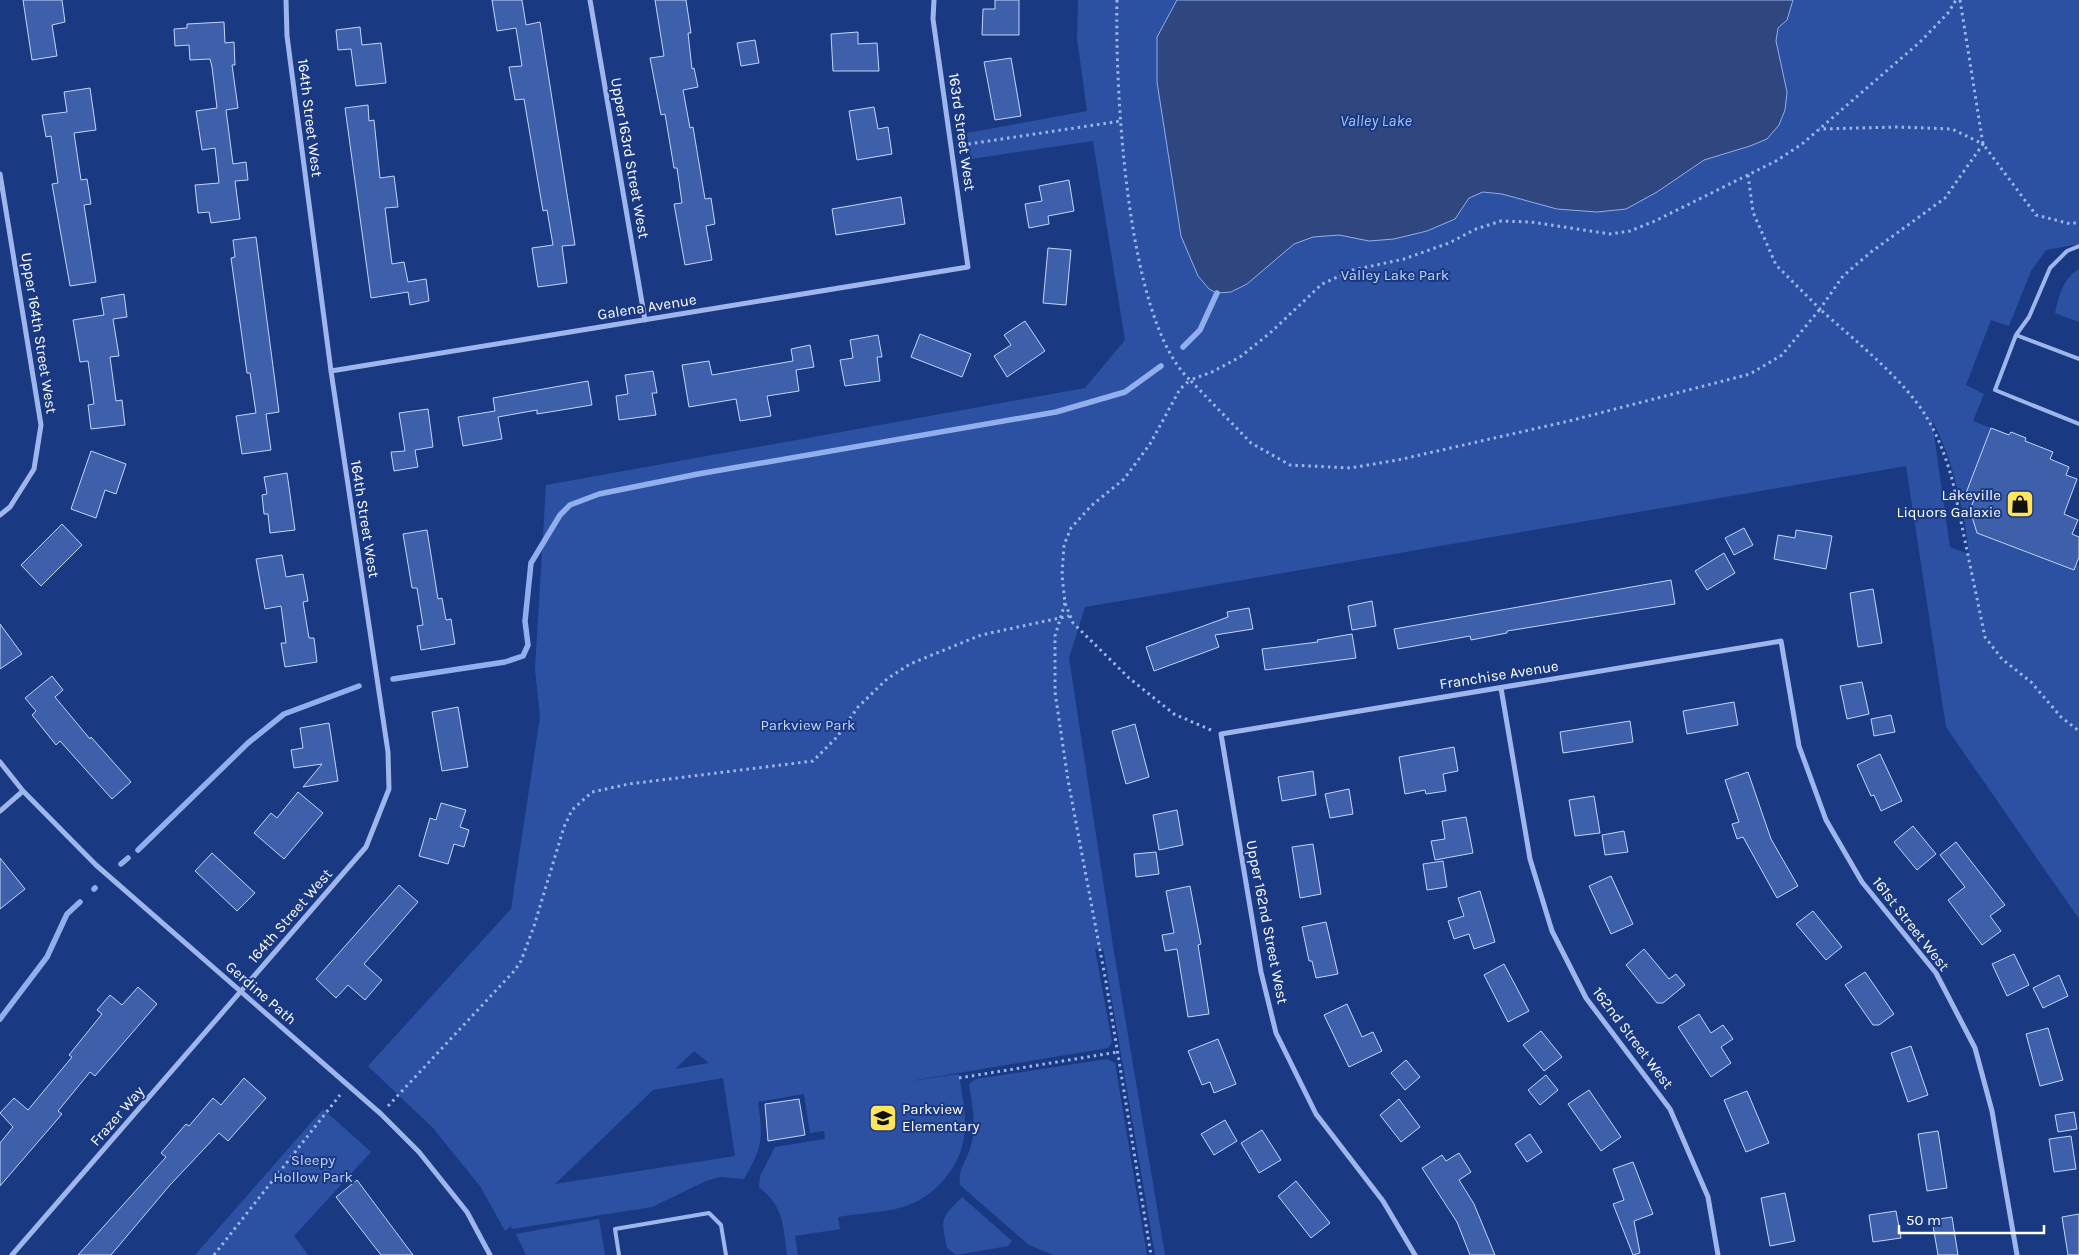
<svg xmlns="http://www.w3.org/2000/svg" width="2079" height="1255" font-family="Karla,sans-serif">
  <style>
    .green { fill: #2d51a2; fill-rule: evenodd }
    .water { fill: #2f477e; stroke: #91afed }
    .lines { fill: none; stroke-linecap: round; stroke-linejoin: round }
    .stream { stroke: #91afed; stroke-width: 5.5 }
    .building { fill: #3e60aa; stroke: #c3d4f8 }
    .path { stroke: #9eb6eb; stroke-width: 3; stroke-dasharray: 2.5 4; stroke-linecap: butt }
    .lane { stroke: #9eb6eb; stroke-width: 4 }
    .street { stroke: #9eb6eb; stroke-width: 5 }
    .labels { text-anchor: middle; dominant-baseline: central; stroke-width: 4; stroke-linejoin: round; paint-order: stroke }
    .street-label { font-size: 15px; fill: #fff; stroke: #1a3983 }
    .park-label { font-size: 15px; fill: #c3d4f8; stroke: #1a3983 }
    .poi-label { font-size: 15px; fill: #fff; stroke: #1a3983; text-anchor: end }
    .water-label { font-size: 16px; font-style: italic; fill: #a9c1f3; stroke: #1a3983 }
  </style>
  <rect width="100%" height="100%" fill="#1a3983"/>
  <path class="green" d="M 1078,0 L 2079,0 L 2079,244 L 2046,250 L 2031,271 L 2009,326 L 1991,320 L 1966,385 L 1984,394 L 1973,421 L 1991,428 L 1966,493 L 1975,497 L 1970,510 L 1977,533 L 2073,570 L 2076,565 L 2079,566 L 2079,919 L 1946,727 L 1906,466 L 1085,607 L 1069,658 L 1113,946 L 1165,1255 L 1155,1255 L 1103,948 L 1095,949 L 1112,1042 L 1108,1048 L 904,1082 L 959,1074 C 961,1090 965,1107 965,1124 C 966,1161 938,1196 903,1207 C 882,1213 859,1213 838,1217 L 840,1229 L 795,1236 L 798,1255 L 787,1255 C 783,1225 784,1207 759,1187 L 760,1176 L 775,1147 L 825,1139 L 824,1131 L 810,1133 L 804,1094 L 758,1102 C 763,1139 763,1146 744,1179 L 720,1177 L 706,1181 L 652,1207 L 512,1229 L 511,1226 L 505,1231 L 480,1186 L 433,1128 L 368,1066 L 511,909 L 540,717 L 535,669 L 546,485 L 1085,388 L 1125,340 L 1093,141 L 971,159 L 967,133 L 1087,111 L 1077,38 ZM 1932,421 C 1952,454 1965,515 1969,554 L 1950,547 ZM 694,1051 L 709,1063 L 675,1069 ZM 723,1078 L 735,1156 L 555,1184 L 653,1090 Z
    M 2079,269 L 2079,322 L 2055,313 C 2059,296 2063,278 2079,269 Z
    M 1107,1059 L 1115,1063 L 1147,1255 L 1053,1255 L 1029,1245 L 960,1185 C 957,1170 969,1157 972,1142 C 976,1122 972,1103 969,1084 L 976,1079 Z
    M 323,1109 L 371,1152 L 294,1236 L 308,1255 L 195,1255 Z
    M 962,1197 L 1012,1241 L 1008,1246 L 956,1255 L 947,1248 C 941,1217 940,1220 962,1197 Z
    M 599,1219 L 605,1255 L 526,1255 L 516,1234 Z"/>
  <path class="water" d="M 1177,0 L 1793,0 L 1787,20 L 1778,28 L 1776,41 L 1787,92 L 1785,110 L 1779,125 L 1767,139 L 1750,146 L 1704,160 L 1657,192 L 1626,209 L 1597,212 L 1557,209 L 1502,194 L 1483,192 L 1469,198 L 1455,219 L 1427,231 L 1394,239 L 1369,241 L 1339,235 L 1313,237 L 1294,244 L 1247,284 L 1231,292 L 1217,293 L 1209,289 L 1198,276 L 1181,236 L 1157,82 L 1157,37 Z"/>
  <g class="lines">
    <path class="stream" d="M 1183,347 L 1200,330 L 1217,293
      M 393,679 L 505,662 L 523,656 L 528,645 L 525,621 L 531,563 L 560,515 L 570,505 L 599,494 L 698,474 L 1056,412 L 1125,392 L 1161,366
      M 138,850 L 248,743 L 284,714 L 359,686
      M 121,864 L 128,858
      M 94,889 L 95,888
      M 0,1019 L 47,957 L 67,914 L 80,902"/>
  </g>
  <path class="building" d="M 23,0 L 62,0 L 65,22 L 52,25 L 57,56 L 32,60 Z
    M 492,0 L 522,0 L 526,25 L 540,22 L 575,245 L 562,246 L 567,283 L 538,287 L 532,248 L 553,245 L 547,210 L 543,211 L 524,99 L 515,100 L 509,67 L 522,66 L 516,28 L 497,31 Z
    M 655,0 L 686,0 L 691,33 L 688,33 L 692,69 L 694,68 L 698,87 L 683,90 L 690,128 L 693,127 L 705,199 L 711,198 L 715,224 L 706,226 L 712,260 L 685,265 L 674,204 L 682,203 L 677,168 L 674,168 L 665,114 L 661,115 L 650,58 L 664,56 Z
    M 995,0 L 1019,0 L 1019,35 L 982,35 L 983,9 L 995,9 Z
    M 224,22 L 225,43 L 234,42 L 235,65 L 232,65 L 238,108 L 226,110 L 233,164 L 246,162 L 248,180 L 235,181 L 240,219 L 211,223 L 209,212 L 198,213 L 195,185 L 219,183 L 215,148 L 202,150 L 196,111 L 217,108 L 212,67 L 210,59 L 190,60 L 189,45 L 175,46 L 174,29 L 187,28 L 187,24 Z
    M 360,27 L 362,45 L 381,43 L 386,83 L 356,86 L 351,49 L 338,50 L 336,30 Z
    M 858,32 L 858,44 L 877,43 L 879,71 L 833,71 L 831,34 Z
    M 755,40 L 759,63 L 741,66 L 737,43 Z
    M 1011,58 L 1021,116 L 995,120 L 984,62 Z
    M 90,88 L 96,130 L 74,133 L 81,180 L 87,179 L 91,204 L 84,205 L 96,282 L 70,286 L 52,184 L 58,183 L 51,136 L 46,137 L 42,115 L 67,112 L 64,92 Z
    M 368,105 L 369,121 L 374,120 L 380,178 L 394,176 L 398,207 L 385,208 L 392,264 L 404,262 L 408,282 L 426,279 L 429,301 L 410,305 L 408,292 L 371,298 L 345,108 Z
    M 874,107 L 878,129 L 888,127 L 892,154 L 857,160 L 849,111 Z
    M 1069,180 L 1074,211 L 1048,216 L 1049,224 L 1029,228 L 1025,204 L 1042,201 L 1039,186 Z
    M 901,197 L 905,224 L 836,235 L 832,209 Z
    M 256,237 L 279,412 L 266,414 L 271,450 L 242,454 L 236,416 L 256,413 L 250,373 L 247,373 L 231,258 L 235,257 L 233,240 Z
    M 1048,248 L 1071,250 L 1066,305 L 1043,303 Z
    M 124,294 L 127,317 L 113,319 L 119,356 L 110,357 L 116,401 L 122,400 L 125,425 L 91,429 L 88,405 L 94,404 L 88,361 L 80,362 L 73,320 L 104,315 L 101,298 Z
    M 1025,321 L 1045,351 L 1007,377 L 994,356 L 1011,345 L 1004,335 Z
    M 920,334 L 971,354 L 962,377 L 911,357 Z
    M 878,335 L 882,357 L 877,357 L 880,381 L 845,386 L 840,360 L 853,358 L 850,340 Z
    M 810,345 L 814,367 L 796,370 L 799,391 L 767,396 L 771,416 L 740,421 L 736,399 L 689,407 L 682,365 L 709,361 L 712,375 L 793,361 L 791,349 Z
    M 653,371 L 657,393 L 652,393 L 656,415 L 619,420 L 616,396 L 628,394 L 625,375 Z
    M 588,381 L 592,405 L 537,414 L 537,410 L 498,417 L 502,439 L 463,446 L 458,417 L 495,411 L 493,398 Z
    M 428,409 L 433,447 L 415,450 L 418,467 L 394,471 L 391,452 L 405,451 L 399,413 Z
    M 1991,428 L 2009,435 L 2011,432 L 2026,438 L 2025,441 L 2053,452 L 2050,459 L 2069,467 L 2066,475 L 2077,479 L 2064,514 L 2078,520 L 2072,534 L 2079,537 L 2079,557 L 2074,570 L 1977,533 L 1970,510 L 1975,497 L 1966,493 Z
    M 91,451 L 126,464 L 116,494 L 105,490 L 96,518 L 71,509 Z
    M 287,473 L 295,530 L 270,533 L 268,514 L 264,514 L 262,495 L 267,494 L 264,477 Z
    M 62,524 L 82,545 L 41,586 L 21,565 Z
    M 1744,528 L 1753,545 L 1734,555 L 1725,538 Z
    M 427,530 L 438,599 L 442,598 L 446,620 L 451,619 L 455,644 L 421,650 L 417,626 L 423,625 L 417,588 L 412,588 L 403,534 Z
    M 1796,530 L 1832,536 L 1826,569 L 1774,559 L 1778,535 L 1795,538 Z
    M 1724,553 L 1735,573 L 1707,590 L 1695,571 Z
    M 282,555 L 286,577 L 303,574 L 308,601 L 303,602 L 309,638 L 314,638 L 317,662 L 285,667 L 281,643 L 286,643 L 281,606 L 265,609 L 256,559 Z
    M 1671,580 L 1675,604 L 1507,631 L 1507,633 L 1471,640 L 1470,636 L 1398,649 L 1394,629 Z
    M 1873,589 L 1882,643 L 1858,647 L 1850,593 Z
    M 1372,601 L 1376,626 L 1352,630 L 1348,606 Z
    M 1249,608 L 1253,629 L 1215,635 L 1219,647 L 1154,671 L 1146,647 L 1228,617 L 1227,612 Z
    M 0,624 L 22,654 L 0,669 Z
    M 1352,634 L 1356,658 L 1265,670 L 1262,649 L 1318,642 L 1317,640 Z
    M 52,676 L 63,690 L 55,697 L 90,739 L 91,737 L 131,782 L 112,799 L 60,741 L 56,745 L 32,715 L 36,711 L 25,698 Z
    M 1862,682 L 1869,714 L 1847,719 L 1840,686 Z
    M 1734,702 L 1738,725 L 1687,734 L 1683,711 Z
    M 458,707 L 468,767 L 442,771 L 432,712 Z
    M 1891,715 L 1895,732 L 1874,736 L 1871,719 Z
    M 1630,721 L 1633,742 L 1563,753 L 1560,732 Z
    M 329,723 L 338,781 L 303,787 L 322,764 L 294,768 L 291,750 L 303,748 L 300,728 Z
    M 1135,724 L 1149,777 L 1126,784 L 1112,731 Z
    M 1454,747 L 1458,771 L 1443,774 L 1446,791 L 1426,794 L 1425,790 L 1405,794 L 1399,757 Z
    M 1880,754 L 1902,801 L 1881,811 L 1874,795 L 1871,796 L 1857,765 Z
    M 1313,771 L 1316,795 L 1282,801 L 1278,777 Z
    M 1748,772 L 1771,839 L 1798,886 L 1777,898 L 1743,837 L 1737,839 L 1732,824 L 1739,822 L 1725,780 Z
    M 1349,789 L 1353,814 L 1330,818 L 1325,794 Z
    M 298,792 L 323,813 L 284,859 L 254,833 L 271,813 L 277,818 Z
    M 1594,796 L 1600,833 L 1575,836 L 1569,800 Z
    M 441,803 L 466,810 L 460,827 L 469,830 L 464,847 L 454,844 L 448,864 L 419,856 L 430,818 L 436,820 Z
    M 1177,810 L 1183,845 L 1159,850 L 1153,815 Z
    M 1466,817 L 1473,853 L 1435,860 L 1431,841 L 1445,839 L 1442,821 Z
    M 1913,826 L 1936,854 L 1917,870 L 1894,842 Z
    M 1624,831 L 1628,852 L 1605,855 L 1602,835 Z
    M 1956,842 L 2005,905 L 1990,916 L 2001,931 L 1982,945 L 1948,900 L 1965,887 L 1940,855 Z
    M 1313,844 L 1321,894 L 1300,898 L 1292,847 Z
    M 1156,852 L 1159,874 L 1136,877 L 1134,854 Z
    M 212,853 L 255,893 L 237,911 L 195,871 Z
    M 0,858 L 25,889 L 0,909 Z
    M 1443,861 L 1447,887 L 1427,890 L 1423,864 Z
    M 1611,876 L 1633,924 L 1611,934 L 1589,886 Z
    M 399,885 L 418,902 L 364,964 L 382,980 L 365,1000 L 348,985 L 336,998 L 316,979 Z
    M 1190,886 L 1201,944 L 1198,945 L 1209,1014 L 1188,1017 L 1177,949 L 1165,951 L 1162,935 L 1174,933 L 1166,891 Z
    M 1480,891 L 1495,942 L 1474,949 L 1469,934 L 1454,939 L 1448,921 L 1464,916 L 1458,898 Z
    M 1813,911 L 1842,947 L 1826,960 L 1796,924 Z
    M 1326,922 L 1338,974 L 1316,978 L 1312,961 L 1309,961 L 1302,927 Z
    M 1644,949 L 1669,979 L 1676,974 L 1685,985 L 1663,1003 L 1657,1003 L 1626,965 Z
    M 2014,954 L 2029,985 L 2007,996 L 1992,964 Z
    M 1504,964 L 1529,1011 L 1508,1022 L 1484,975 Z
    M 1865,972 L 1894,1014 L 1879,1025 L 1873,1025 L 1845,985 Z
    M 2059,975 L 2068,996 L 2043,1008 L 2033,988 Z
    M 138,987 L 157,1004 L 95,1076 L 90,1072 L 58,1111 L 62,1114 L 0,1186 L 0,1143 L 13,1127 L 0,1113 L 14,1098 L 28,1110 L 72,1057 L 69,1055 L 102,1014 L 97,1010 L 110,995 L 122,1005 Z
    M 1347,1004 L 1362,1037 L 1373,1032 L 1382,1051 L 1349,1067 L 1324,1015 Z
    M 1699,1014 L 1711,1033 L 1723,1025 L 1733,1039 L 1721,1047 L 1731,1063 L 1711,1077 L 1678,1027 Z
    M 2048,1028 L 2063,1080 L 2040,1086 L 2026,1034 Z
    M 1541,1031 L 1562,1057 L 1544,1071 L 1523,1045 Z
    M 1218,1039 L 1236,1084 L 1214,1093 L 1210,1082 L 1202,1085 L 1188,1051 Z
    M 1911,1046 L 1928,1095 L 1908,1102 L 1891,1053 Z
    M 1406,1060 L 1420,1077 L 1405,1090 L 1391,1073 Z
    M 1546,1075 L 1558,1090 L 1540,1105 L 1528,1090 Z
    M 244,1078 L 266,1098 L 228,1141 L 219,1133 L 170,1185 L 111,1255 L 78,1255 L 166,1157 L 161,1153 L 186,1124 L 189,1126 L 213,1098 L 221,1105 Z
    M 1589,1090 L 1621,1137 L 1601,1151 L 1568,1104 Z
    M 1747,1091 L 1769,1143 L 1746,1152 L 1724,1100 Z
    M 799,1099 L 805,1135 L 768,1141 L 765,1104 Z
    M 1399,1099 L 1420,1127 L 1401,1142 L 1380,1115 Z
    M 2074,1112 L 2077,1129 L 2058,1132 L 2055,1115 Z
    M 1225,1120 L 1237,1141 L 1214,1155 L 1201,1134 Z
    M 1262,1130 L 1281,1160 L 1259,1173 L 1241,1143 Z
    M 1938,1131 L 1947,1188 L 1927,1191 L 1918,1134 Z
    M 1530,1134 L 1542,1152 L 1527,1162 L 1515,1144 Z
    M 2071,1136 L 2076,1169 L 2054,1172 L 2049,1139 Z
    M 1459,1153 L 1471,1172 L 1459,1180 L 1474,1204 L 1495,1255 L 1470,1255 L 1457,1222 L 1422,1168 L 1442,1155 L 1446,1161 Z
    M 1633,1162 L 1653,1214 L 1634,1221 L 1640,1253 L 1633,1255 L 1613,1204 L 1624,1200 L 1613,1169 Z
    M 357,1180 L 413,1255 L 381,1255 L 336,1197 Z
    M 1296,1181 L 1330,1223 L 1311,1238 L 1278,1196 Z
    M 1785,1193 L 1795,1241 L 1770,1246 L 1761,1198 Z
    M 1896,1211 L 1901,1238 L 1873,1242 L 1869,1215 Z
    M 2079,1214 L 2079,1255 L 2068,1255 L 2062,1217 Z
    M 1952,1217 L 1958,1255 L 1938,1255 L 1932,1220 Z"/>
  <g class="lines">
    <path class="path" d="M 1117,0 C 1115,87 1126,321 1190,380 L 1212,372 L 1240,357 L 1270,333 L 1322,284 L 1353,270 L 1404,259 L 1449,243 L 1476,229 L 1501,221 L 1531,222 L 1610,234 L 1630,231 L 1655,221 L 1776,161 L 1802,144 L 1920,42 L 1948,13 L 1956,0
      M 1960,0 L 1983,144 L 2036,215 L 2071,224 L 2079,222
      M 962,145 L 1121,121
      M 1748,175 L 1753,212 L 1776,265 L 1820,309 L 1843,276 L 1871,252 L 1945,198 L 1983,144 L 1952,129 L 1898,127 L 1819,129
      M 1065,603 L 1055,636 L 1055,692 L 1068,780 L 1106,982 L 1151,1255
      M 1211,730 L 1174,714 L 1129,678 L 1073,623 L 1065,603 L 1062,575 L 1064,545 L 1071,528 L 1091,506 L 1124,479 L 1150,444 L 1180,389 L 1190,380 L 1251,443 L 1290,465 L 1350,468 L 1398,460 L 1569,421 L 1750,374 L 1782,355 L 1820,309 C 1854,340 1905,380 1927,418 C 1939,438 1947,460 1953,483 L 1985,637 L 2002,659 L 2031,682 L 2061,717 L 2079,731
      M 959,1078 L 1118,1052
      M 388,1106 L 515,970 L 521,961 L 534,926 L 564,827 L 572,810 L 592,792 L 629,784 L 813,761 L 837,737 L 858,707 L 887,679 L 910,664 L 981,635 L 1069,616
      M 214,1255 L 340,1095"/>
    <path class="lane" d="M 2079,246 L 2067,251 L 2050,268 L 2029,317 L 2016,335 L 1995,390 L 2079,424
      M 2016,335 L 2079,359
      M 619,1255 L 615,1229 L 709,1213 L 721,1225 L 726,1255"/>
    <path class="street" d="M 590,0 L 645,320
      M 0,174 L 41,425 L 34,469 L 10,507 L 0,515
      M 331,371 L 968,267 L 933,19 L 934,0
      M 1501,688 L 1530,859 L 1552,931 L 1586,998 L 1670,1109 L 1708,1197 L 1718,1255
      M 0,762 L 23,791 L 96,865 L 381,1114 L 419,1152 L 467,1212 L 490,1255
      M 0,811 L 23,791
      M 12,1255 L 366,847 L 389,789 L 388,752 L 331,371 L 287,36 L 286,0
      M 1415,1255 L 1383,1201 L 1316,1114 L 1276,1033 L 1261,972 L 1221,734 L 1781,641 L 1799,746 L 1826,820 L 1862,882 L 1936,973 L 1975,1048 L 1992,1111 L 2017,1255"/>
  </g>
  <defs>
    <g id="shop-square" transform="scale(1.4375)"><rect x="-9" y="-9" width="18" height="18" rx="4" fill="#fee55a" stroke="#1a3983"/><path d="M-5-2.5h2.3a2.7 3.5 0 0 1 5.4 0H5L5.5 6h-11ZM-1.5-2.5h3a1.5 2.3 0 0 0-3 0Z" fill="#111"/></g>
    <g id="school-square" transform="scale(1.4375)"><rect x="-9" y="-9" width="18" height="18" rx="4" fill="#fee55a" stroke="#1a3983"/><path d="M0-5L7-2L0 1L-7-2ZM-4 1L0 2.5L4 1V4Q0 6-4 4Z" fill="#111"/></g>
  </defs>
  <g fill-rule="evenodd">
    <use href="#shop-square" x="2020" y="504"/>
    <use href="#school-square" x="883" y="1118"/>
  </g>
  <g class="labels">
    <g class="street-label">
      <text transform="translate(310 118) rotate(83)">164th Street West</text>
      <text transform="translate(962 132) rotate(82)">163rd Street West</text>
      <text transform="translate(630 158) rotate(80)">Upper 163rd Street West</text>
      <text transform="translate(647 307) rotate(-9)">Galena Avenue</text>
      <text transform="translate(39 333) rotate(81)">Upper 164th Street West</text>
      <text transform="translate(365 519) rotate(81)">164th Street West</text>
      <text transform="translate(1499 675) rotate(-9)">Franchise Avenue</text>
      <text transform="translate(290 916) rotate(-49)">164th Street West</text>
      <text transform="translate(1267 922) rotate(79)">Upper 162nd Street West</text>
      <text transform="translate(1911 924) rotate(52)">161st Street West</text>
      <text transform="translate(261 993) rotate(41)">Gerdine Path</text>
      <text transform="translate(1633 1038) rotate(53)">162nd Street West</text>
      <text transform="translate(117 1116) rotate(-49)">Frazer Way</text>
    </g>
    <g class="park-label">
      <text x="1395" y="275">Valley Lake Park</text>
      <text x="808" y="725">Parkview Park</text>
      <text x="313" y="1160">Sleepy<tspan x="313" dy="17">Hollow Park</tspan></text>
    </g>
    <g class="poi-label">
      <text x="2001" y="495">Lakeville<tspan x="2001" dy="17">Liquors Galaxie</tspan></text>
      <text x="902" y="1109" text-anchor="start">Parkview<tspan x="902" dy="17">Elementary</tspan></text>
    </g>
    <g class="water-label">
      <text x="1376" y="120">Valley Lake</text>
    </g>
  </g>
  <path d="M1899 1225v8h145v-8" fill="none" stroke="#ffffff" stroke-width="2.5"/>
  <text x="1906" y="1225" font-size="15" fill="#ffffff" stroke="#1a3983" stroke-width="4" paint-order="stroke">50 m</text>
</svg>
